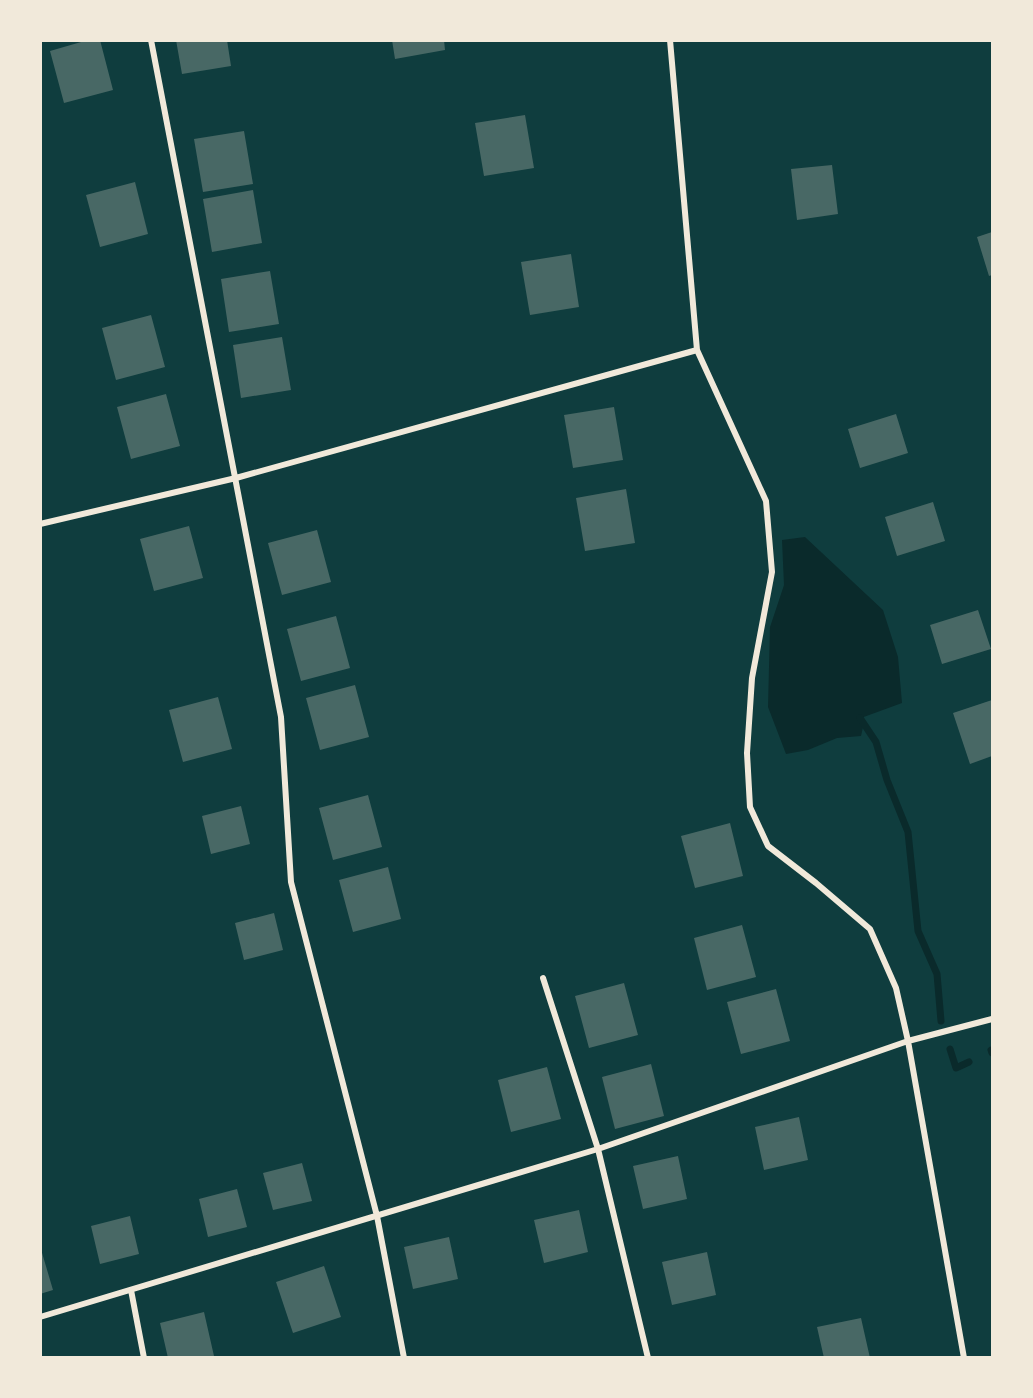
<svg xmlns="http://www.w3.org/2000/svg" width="1033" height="1398" font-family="'Fira Sans Condensed',sans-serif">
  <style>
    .water { fill: #0a2a2b }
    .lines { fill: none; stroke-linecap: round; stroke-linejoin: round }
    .stream { stroke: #0a2a2b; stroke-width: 7 }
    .building { fill: #486865 }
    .minor { stroke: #f1e9da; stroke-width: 6 }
  </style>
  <rect width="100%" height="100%" fill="#0f3d3e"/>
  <path class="water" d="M 805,537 L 883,610 L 898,657 L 902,703 L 861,718 L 864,723 L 861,736 L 837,738 L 808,750 L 786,754 L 768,707 L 770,627 L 784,585 L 782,540 Z"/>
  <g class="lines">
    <path class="stream" d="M 860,718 L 876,742 L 887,780 L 908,832 L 918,931 L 937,974 L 941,1021
      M 950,1049 L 956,1068 L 969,1062
      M 991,1050 L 992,1053"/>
  </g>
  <path class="building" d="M 88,40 L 100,40 L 113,90 L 64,103 L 50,51 Z
    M 176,40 L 227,40 L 231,66 L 182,74 Z
    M 392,40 L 444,40 L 445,50 L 395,59 Z
    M 525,115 L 534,168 L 484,176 L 475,123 Z
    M 244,131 L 253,184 L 203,192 L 194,139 Z
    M 832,165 L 838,214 L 797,220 L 791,169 Z
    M 135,182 L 148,234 L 100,247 L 86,195 Z
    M 253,190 L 262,243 L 212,252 L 203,199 Z
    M 992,232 L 992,275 L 989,276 L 977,237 Z
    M 571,254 L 579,307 L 530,315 L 521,262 Z
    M 270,271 L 279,324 L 229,332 L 221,279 Z
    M 151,315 L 165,367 L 116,380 L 102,328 Z
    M 282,337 L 291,390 L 241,398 L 233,345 Z
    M 166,394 L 180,446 L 131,459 L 117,407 Z
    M 614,407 L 623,460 L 573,468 L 564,415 Z
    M 896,414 L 908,453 L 860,468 L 848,429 Z
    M 626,489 L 635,543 L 585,551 L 576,498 Z
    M 933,502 L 945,541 L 897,556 L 885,517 Z
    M 189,526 L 203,578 L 154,591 L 140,539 Z
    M 317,530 L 331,582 L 282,595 L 268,543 Z
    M 978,610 L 991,649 L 942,664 L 930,625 Z
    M 336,616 L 350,668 L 301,681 L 287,629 Z
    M 355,685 L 369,737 L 320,750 L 306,698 Z
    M 218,697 L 232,749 L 183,762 L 169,710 Z
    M 992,700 L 992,756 L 970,764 L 953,713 Z
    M 368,795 L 382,847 L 333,860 L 319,808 Z
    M 241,806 L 250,844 L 211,854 L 202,816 Z
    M 730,823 L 743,876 L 695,888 L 681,836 Z
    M 388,867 L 401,919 L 353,932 L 339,880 Z
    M 274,913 L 283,950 L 244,960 L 235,923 Z
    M 742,925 L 756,977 L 707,990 L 694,938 Z
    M 624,983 L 638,1035 L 589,1048 L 575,996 Z
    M 776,989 L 790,1041 L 741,1054 L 727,1002 Z
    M 651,1064 L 664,1116 L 615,1129 L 602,1077 Z
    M 547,1067 L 561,1119 L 511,1132 L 498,1080 Z
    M 799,1117 L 808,1160 L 764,1170 L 755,1127 Z
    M 678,1156 L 687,1199 L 643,1209 L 633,1166 Z
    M 302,1163 L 312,1201 L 273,1210 L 263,1173 Z
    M 237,1189 L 247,1227 L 208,1237 L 199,1199 Z
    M 579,1210 L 588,1252 L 544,1263 L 534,1220 Z
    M 130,1216 L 139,1254 L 100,1264 L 91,1226 Z
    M 449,1237 L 458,1279 L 413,1289 L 404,1247 Z
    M 40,1246 L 53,1290 L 40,1294 Z
    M 707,1252 L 716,1295 L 672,1305 L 662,1262 Z
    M 324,1266 L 341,1317 L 293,1333 L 276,1282 Z
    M 204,1312 L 214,1356 L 205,1358 L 168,1358 L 160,1323 Z
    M 861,1318 L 870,1358 L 824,1358 L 817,1327 Z"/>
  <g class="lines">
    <path class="minor" d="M 151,40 L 281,717 L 291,882 L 377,1216 L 404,1358
      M 670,40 L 697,350 L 766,501 L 772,572 L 752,678 L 747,753 L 750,807 L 768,846 L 816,883 L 870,929 L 896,988 L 908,1041 L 964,1358
      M 40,524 L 236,478 L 697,350
      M 543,978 L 598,1149 L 648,1358
      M 131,1290 L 144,1358
      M 40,1317 L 598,1149 L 908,1041 L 992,1019"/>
  </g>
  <rect width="1033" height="1398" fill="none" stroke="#f1e9da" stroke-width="84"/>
</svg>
